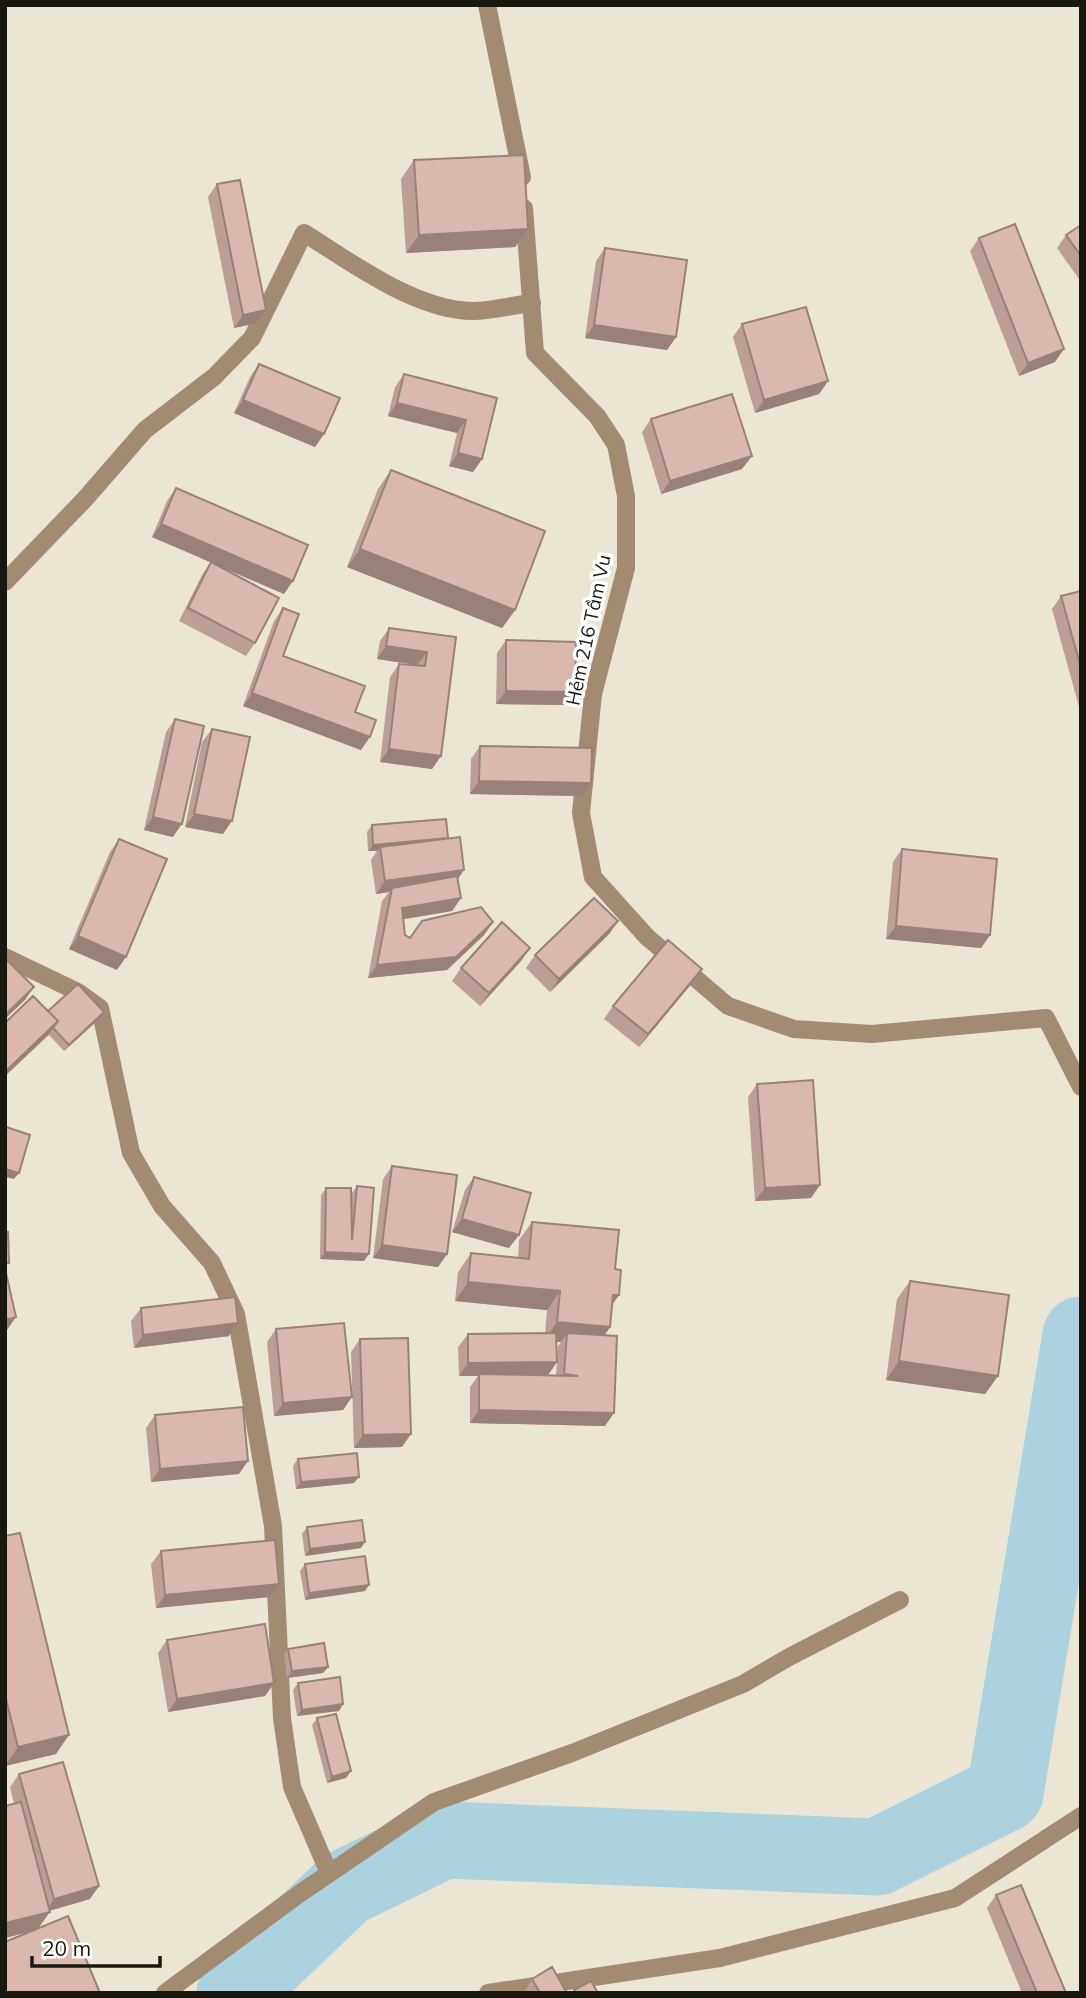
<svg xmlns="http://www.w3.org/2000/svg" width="1086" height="1998" font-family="Mulish,sans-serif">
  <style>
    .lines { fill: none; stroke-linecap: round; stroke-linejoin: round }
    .river { stroke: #acd1df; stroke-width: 77 }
    .lane { stroke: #a38b72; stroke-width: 18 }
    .street { stroke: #a38b72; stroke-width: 18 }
    .wall { fill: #bc9e96; fill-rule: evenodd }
    .shaded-wall { fill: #99817a }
    .building { fill: #dbb8ae; stroke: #99817a; stroke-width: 2 }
    .labels { text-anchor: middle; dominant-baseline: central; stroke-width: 7; stroke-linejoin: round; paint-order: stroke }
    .street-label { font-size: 19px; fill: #181710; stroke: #fff }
  </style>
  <rect width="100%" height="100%" fill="#eae6d3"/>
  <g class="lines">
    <path class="river" d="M 235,1993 L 345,1888 L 444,1840 L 877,1857 L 1005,1793 L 1081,1335"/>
    <path class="lane" d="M 5,582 L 84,500 L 145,430 L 214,377 L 252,338 L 304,233 C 351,262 416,311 473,311 C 492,311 513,305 532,303"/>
    <path class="street" d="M 487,5 L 522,177
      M 524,208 L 535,353 L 597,416 L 616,445 L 626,496 L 626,568 L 593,694 L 581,813 L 593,877 L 647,937 L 728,1006 L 794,1029 L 872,1034 L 1046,1018 L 1081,1087
      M 5,957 L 78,992 L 100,1008 L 131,1153 L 162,1206 L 212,1263 L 236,1314 L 273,1526 L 282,1718 L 292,1787 L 329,1873
      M 165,1993 L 299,1894 L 434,1802 L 572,1753 L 743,1684 L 791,1656 L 900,1600
      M 488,1993 L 720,1958 L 955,1898 L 1081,1816"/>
  </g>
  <path class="wall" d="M 414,160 L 528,229 L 515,247 L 406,253 L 401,179 Z
    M 217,184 L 266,310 L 257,323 L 234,328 L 208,197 Z
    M 1081,225 L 1081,282 L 1057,248 L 1066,235 Z
    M 979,238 L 1055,362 L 1019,376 L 970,251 Z
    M 605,248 L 676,337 L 667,350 L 585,338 L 596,261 Z
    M 742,324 L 828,381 L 819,394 L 755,413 L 733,337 Z
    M 259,364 L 324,434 L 315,447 L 234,413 L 250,377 Z
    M 404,374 L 497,398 L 482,459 L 473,472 L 449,466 L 457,433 L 388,416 L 395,387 Z
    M 651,419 L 742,469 L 661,494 L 642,432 Z
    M 391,470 L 515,610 L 502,628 L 347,567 L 378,489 Z
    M 176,488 L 284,594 L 212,563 L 255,643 L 246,656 L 179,621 L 202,575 L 211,562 L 152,537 L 167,501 Z
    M 1081,591 L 1081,714 L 1052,609 L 1061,596 Z
    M 283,608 L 283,656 L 355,712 L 361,750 L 243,706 L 274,621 Z
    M 389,628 L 456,637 L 441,756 L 432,769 L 380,762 L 390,677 L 399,664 L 417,666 L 417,665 L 377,659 L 380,641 Z
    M 506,640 L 575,692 L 566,705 L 496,704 L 497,653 Z
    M 175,719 L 173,837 L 144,830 L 166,732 Z
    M 212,729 L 223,834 L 185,827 L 202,742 Z
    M 480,746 L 591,783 L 582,796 L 470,794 L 471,759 Z
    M 372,825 L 448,838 L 464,870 L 457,880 L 461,898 L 452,911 L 403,919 L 405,935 L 410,937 L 493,922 L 484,935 L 447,970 L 368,978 L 382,901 L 389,892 L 376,894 L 371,860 L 377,851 L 368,851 L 367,832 Z
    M 119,839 L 117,970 L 69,949 L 110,852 Z
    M 902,849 L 990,935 L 981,948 L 886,939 L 893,862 Z
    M 618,921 L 609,934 L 550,992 L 526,968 L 535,955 Z
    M 530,948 L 521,961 L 480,1006 L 452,981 L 461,968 Z
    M 702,969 L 693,982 L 639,1047 L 604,1019 L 613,1006 Z
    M 48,1011 L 104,1012 L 99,1019 L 64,1051 L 49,1035 L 5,1076 L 5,1023 Z
    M 757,1084 L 811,1198 L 755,1201 L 748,1097 Z
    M 392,1166 L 447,1254 L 438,1267 L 373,1258 L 383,1179 Z
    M 474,1177 L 509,1248 L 452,1232 L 465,1190 Z
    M 357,1186 L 364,1261 L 320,1259 L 321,1195 L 326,1188 L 351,1203 L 352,1193 Z
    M 532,1222 L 612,1304 L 610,1327 L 605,1335 L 605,1426 L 470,1423 L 470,1387 L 478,1376 L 459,1376 L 458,1347 L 468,1334 L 545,1333 L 547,1310 L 455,1301 L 458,1272 L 471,1253 L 518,1258 L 519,1240 ZM 557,1342 L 561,1342 L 558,1346 L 557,1362 ZM 557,1362 L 556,1376 L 533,1375 L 548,1375 Z
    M 910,1281 L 998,1376 L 985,1394 L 886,1380 L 897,1299 Z
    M 141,1308 L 229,1336 L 134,1348 L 131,1321 Z
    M 276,1329 L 352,1397 L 343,1410 L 274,1416 L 267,1342 Z
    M 360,1339 L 402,1447 L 354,1448 L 351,1352 Z
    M 155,1415 L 239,1474 L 151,1482 L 146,1428 Z
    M 298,1459 L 354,1483 L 296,1489 L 293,1466 Z
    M 307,1527 L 361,1548 L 305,1556 L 302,1534 Z
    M 5,1536 L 56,1754 L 5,1766 Z
    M 161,1551 L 270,1597 L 156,1608 L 151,1564 Z
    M 305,1564 L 365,1591 L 305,1600 L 300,1571 Z
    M 167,1640 L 274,1683 L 265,1696 L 168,1712 L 158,1653 Z
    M 288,1649 L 328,1667 L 323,1673 L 287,1678 L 284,1655 Z
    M 298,1683 L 339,1711 L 297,1716 L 293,1690 Z
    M 317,1718 L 346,1778 L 327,1783 L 312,1725 Z
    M 19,1774 L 90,1899 L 49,1911 L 27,1932 L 5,1938 L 5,1806 L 14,1804 L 10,1787 Z
    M 996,1895 L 1066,1993 L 1022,1993 L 987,1908 Z
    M 532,1979 L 567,1993 L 524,1993 Z"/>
  <path class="shaded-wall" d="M 528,229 L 515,247 L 406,253 L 419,235 Z
    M 266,310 L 257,323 L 234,328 L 243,315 Z
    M 594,325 L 676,337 L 667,350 L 585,338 Z
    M 1064,349 L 1055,362 L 1019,376 L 1028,363 Z
    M 828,381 L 819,394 L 755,413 L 764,400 Z
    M 243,400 L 324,434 L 315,447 L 234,413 Z
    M 397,403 L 466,420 L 457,433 L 388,416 Z
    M 458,453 L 482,459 L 473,472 L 449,466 Z
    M 752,456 L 742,469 L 661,494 L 670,481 Z
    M 161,524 L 293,581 L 284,594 L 152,537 Z
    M 360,549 L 515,610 L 502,628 L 347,567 Z
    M 386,646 L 427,652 L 417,665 L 377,659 Z
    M 506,691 L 575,692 L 566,705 L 496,704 Z
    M 252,693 L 370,737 L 361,750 L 243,706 Z
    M 389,749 L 441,756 L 432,769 L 380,762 Z
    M 479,781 L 591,783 L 582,796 L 470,794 Z
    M 194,814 L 232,821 L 223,834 L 185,827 Z
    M 153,817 L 182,824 L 173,837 L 144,830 Z
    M 448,839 L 380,847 L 377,851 L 368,851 L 373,845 Z
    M 464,870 L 455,883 L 392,888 L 389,892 L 376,894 L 385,881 Z
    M 461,898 L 452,911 L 393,921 L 402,908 Z
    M 618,921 L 609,934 L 550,992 L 559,979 Z
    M 493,922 L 484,935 L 447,970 L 368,978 L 377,965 Z
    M 896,926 L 990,935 L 981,948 L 886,939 Z
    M 78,936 L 126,957 L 117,970 L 69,949 Z
    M 530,948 L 521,961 L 480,1006 L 489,993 Z
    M 702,969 L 693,982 L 639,1047 L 648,1034 Z
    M 34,987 L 25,1000 L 5,1019 L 5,1015 Z
    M 104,1012 L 99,1019 L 64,1051 L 69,1045 Z
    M 58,1021 L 49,1034 L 5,1076 L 5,1072 Z
    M 5,1169 L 19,1173 L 14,1179 L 5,1177 Z
    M 820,1185 L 811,1198 L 755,1201 L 765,1188 Z
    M 462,1219 L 519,1235 L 509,1248 L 452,1232 Z
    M 382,1245 L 447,1254 L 438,1267 L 373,1258 Z
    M 325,1252 L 369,1254 L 364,1261 L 320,1259 Z
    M 468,1282 L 560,1291 L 547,1310 L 455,1301 Z
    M 613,1295 L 619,1295 L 606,1314 Z
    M 16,1317 L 7,1330 L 5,1331 L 5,1320 Z
    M 557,1322 L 610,1327 L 597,1346 L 567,1333 L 561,1342 L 544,1341 Z
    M 238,1323 L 229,1336 L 134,1348 L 143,1335 Z
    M 899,1361 L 998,1376 L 985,1394 L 886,1380 Z
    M 557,1362 L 548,1375 L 479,1376 L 479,1374 L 478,1376 L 459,1376 L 468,1363 Z
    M 352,1397 L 343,1410 L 274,1416 L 283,1403 Z
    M 479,1410 L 614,1413 L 605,1426 L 470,1423 Z
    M 411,1434 L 402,1447 L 354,1448 L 363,1435 Z
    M 248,1461 L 239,1474 L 151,1482 L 160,1469 Z
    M 359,1477 L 354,1483 L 296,1489 L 301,1482 Z
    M 365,1542 L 361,1548 L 305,1556 L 310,1549 Z
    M 279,1584 L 270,1597 L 156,1608 L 165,1595 Z
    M 369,1585 L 365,1591 L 305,1600 L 309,1593 Z
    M 328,1667 L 323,1673 L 287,1678 L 292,1671 Z
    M 274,1683 L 265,1696 L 168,1712 L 177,1699 Z
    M 343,1704 L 339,1711 L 297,1716 L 302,1710 Z
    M 69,1735 L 56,1754 L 5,1766 L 18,1747 Z
    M 351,1771 L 346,1778 L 327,1783 L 332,1777 Z
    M 99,1886 L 90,1899 L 45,1912 L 54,1899 Z
    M 50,1912 L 37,1930 L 5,1938 L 5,1923 Z"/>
  <path class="building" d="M 524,155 L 528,229 L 419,235 L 414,160 Z
    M 240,180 L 266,310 L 243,315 L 217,184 Z
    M 1015,224 L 1064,349 L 1028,363 L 979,238 Z
    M 1081,225 L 1081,256 L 1066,235 Z
    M 605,248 L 687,260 L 676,337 L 594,325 Z
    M 806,307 L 828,381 L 764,400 L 742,324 Z
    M 259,364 L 340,398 L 324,434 L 243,400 Z
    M 404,374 L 497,398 L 482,459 L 458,453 L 466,420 L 397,403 Z
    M 732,394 L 752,456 L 670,481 L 651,419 Z
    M 391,470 L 545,531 L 515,610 L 360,549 Z
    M 176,488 L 308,545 L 293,581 L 161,524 Z
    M 211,562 L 279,598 L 255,643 L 188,608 Z
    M 1081,591 L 1081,668 L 1061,596 Z
    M 283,608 L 299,614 L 283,656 L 365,686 L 355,712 L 376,720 L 370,737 L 252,693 Z
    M 389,628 L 456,637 L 441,756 L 389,749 L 399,664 L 425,666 L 427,652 L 386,646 Z
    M 506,640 L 576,642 L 575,692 L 506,691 Z
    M 175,719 L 204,726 L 182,824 L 153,817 Z
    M 212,729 L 250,737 L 232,821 L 194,814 Z
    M 480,746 L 592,748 L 591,783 L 479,781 Z
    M 446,819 L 448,838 L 373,845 L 372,825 Z
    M 460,837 L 464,870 L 385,881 L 380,847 Z
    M 119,839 L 167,859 L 126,957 L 78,936 Z
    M 902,849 L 997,859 L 990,935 L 896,926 Z
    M 457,876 L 461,898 L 402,908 L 405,935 L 410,938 L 422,921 L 481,907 L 493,922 L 456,957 L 377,965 L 392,888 Z
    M 594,898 L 618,921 L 559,979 L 535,955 Z
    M 502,922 L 530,948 L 489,993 L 461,968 Z
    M 668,940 L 702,969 L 648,1034 L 613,1006 Z
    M 5,958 L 34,987 L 5,1015 Z
    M 78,984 L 104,1012 L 69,1045 L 53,1028 L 58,1021 L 48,1011 Z
    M 33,996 L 58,1021 L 5,1072 L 5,1023 Z
    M 813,1080 L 820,1185 L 765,1188 L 757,1084 Z
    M 6,1127 L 30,1135 L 19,1173 L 5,1169 Z
    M 392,1166 L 457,1175 L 447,1254 L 382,1245 Z
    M 474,1177 L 531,1193 L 519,1235 L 462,1219 Z
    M 357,1186 L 374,1188 L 369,1254 L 325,1252 L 326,1188 L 351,1188 L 352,1240 Z
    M 532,1222 L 619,1230 L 615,1269 L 621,1270 L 619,1295 L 613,1295 L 610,1327 L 557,1322 L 560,1291 L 468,1282 L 471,1253 L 529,1259 Z
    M 5,1232 L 8,1232 L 9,1263 L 5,1263 Z
    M 5,1273 L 6,1273 L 16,1317 L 5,1320 Z
    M 910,1281 L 1009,1295 L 998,1376 L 899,1361 Z
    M 235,1297 L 238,1323 L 143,1335 L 141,1308 Z
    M 344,1323 L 352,1397 L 283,1403 L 276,1329 Z
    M 556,1333 L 557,1362 L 468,1363 L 468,1334 Z
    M 567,1333 L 617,1336 L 614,1413 L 479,1410 L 479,1374 L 578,1376 L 564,1374 Z
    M 408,1338 L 411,1434 L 363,1435 L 360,1339 Z
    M 243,1407 L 248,1461 L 160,1469 L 155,1415 Z
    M 357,1453 L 359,1477 L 301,1482 L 298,1459 Z
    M 362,1520 L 365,1542 L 310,1549 L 307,1527 Z
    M 20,1533 L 69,1735 L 18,1747 L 5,1695 L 5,1536 Z
    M 275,1540 L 279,1584 L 165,1595 L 161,1551 Z
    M 365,1556 L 369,1585 L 309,1593 L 305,1564 Z
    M 265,1624 L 274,1683 L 177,1699 L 167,1640 Z
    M 324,1643 L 328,1667 L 292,1671 L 288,1649 Z
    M 340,1677 L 343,1704 L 302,1710 L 298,1683 Z
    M 336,1714 L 351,1771 L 332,1777 L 317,1718 Z
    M 63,1762 L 99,1886 L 54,1899 L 19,1774 Z
    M 21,1802 L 50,1912 L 5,1923 L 5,1806 Z
    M 1021,1885 L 1066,1993 L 1037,1993 L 996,1895 Z
    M 68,1916 L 100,1993 L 5,1993 L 5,1942 Z
    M 552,1967 L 567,1993 L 540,1993 L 532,1979 Z
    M 591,1981 L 598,1993 L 576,1993 L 574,1990 Z"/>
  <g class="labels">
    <g class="street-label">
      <text transform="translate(588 630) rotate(-78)">Hẻm 216 Tầm Vu</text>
    </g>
  </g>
  <rect width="1086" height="1998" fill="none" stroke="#181710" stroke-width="14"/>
  <path d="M32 1956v10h128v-10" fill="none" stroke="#181710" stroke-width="3.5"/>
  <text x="42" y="1956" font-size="21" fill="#181710" stroke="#ffffff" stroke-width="5" paint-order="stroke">20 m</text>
</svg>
